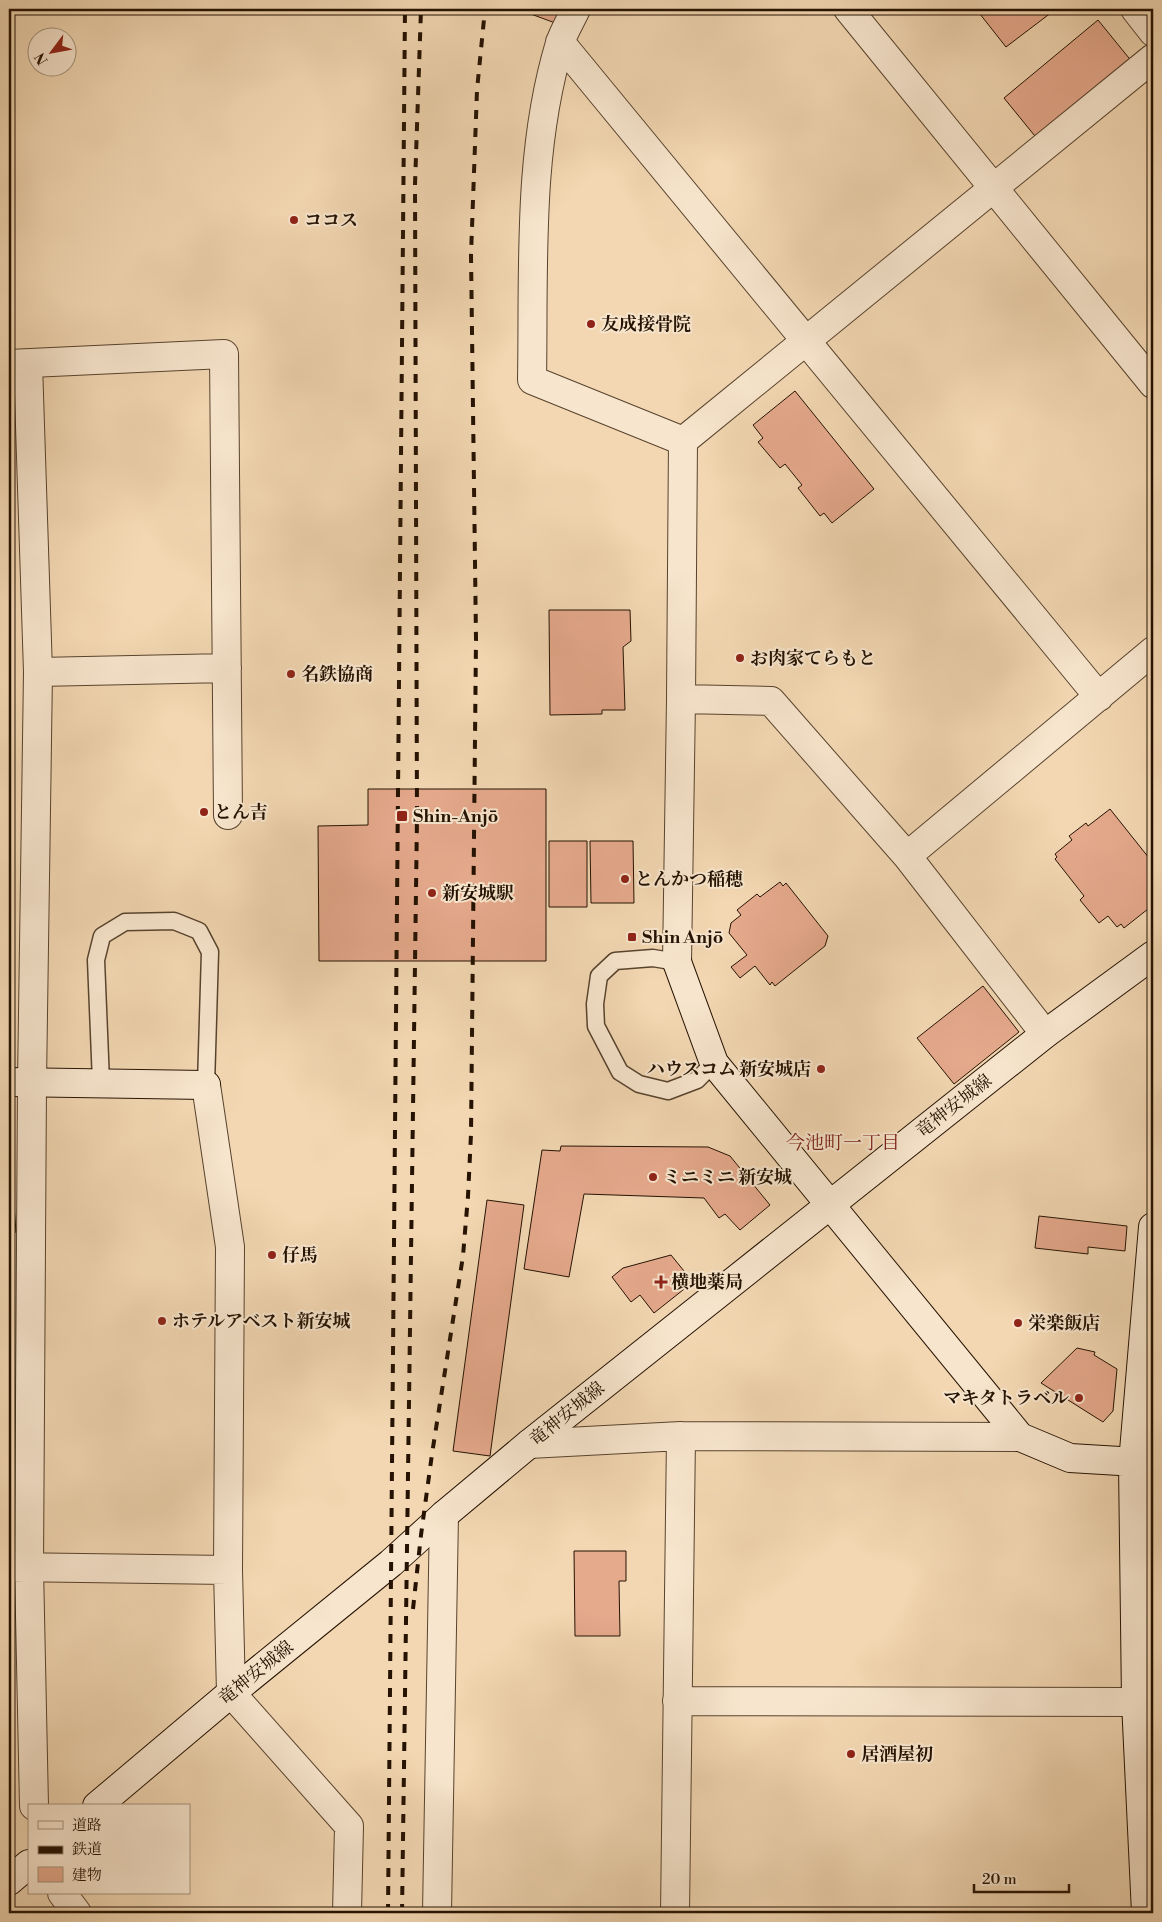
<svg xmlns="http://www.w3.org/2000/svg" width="1162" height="1922" font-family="'Libre Bodoni','Noto Serif JP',serif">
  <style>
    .building { fill: #e5a98c; stroke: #251202 }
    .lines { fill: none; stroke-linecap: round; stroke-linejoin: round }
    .lane-casing { stroke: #58432e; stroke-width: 19 }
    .street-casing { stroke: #58432e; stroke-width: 30 }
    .secondary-casing { stroke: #251202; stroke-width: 30 }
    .lane { stroke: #f7e5cd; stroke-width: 16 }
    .street { stroke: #f7e5cd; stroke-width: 28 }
    .secondary { stroke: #f7e5cd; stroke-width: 28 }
    .rail { stroke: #251202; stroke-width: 4; stroke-dasharray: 9 9; stroke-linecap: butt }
    .poi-dot { fill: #8f2418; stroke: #f7e5cd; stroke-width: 2 }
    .labels { text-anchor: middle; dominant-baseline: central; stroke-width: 4; stroke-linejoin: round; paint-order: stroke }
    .poi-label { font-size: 18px; font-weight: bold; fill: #251202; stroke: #f7e5cd; text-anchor: start }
    .street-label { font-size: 18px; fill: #251202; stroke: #f7e5cd }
    .neighbourhood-label { font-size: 19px; fill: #7a1f14; stroke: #f7e5cd }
  </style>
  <rect width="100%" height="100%" fill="#f2d7b2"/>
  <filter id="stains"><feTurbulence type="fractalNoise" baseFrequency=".004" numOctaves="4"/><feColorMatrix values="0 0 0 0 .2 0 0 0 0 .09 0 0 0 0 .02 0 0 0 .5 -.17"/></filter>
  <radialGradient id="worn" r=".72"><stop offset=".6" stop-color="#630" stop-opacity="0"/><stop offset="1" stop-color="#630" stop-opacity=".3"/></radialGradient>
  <path class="building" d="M 521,9 L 564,9 L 558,24 L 520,10 Z
    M 976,9 L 1056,9 L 1006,47 Z
    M 1098,20 L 1133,63 L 1039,141 L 1004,98 Z
    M 795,391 L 874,489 L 832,523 L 824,513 L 820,516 L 798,488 L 802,485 L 785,464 L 780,468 L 758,442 L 763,438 L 753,425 Z
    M 549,610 L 630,610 L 631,641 L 623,647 L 625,710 L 602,710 L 602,714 L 550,715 Z
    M 368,789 L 546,789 L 546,961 L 319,961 L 318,826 L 368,825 Z
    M 1110,809 L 1153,863 L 1153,905 L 1124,928 L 1121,924 L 1117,927 L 1108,916 L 1099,923 L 1080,900 L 1084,896 L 1055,859 L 1057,857 L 1055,854 L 1072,840 L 1069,836 L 1086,823 L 1088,826 Z
    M 549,841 L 587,841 L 587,907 L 549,907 Z
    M 590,841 L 633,841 L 634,903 L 591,903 Z
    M 780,882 L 783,886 L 786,883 L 828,936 L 825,946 L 775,986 L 772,982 L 770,985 L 755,966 L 740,978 L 731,967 L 747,955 L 729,933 L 731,923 L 741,915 L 737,910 L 757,894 L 760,897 Z
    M 983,986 L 1019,1032 L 954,1084 L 917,1038 Z
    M 561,1146 L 708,1147 L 730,1156 L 770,1205 L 740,1230 L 725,1214 L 719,1218 L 704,1198 L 584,1194 L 569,1277 L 524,1269 L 542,1150 L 560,1151 Z
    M 12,1179 L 16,1232 L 9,1233 L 9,1180 Z
    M 487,1200 L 524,1205 L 490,1456 L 453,1451 Z
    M 1039,1216 L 1127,1226 L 1125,1251 L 1088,1247 L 1088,1254 L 1035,1248 Z
    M 9,1254 L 12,1254 L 12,1312 L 9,1312 Z
    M 671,1255 L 693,1282 L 654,1313 L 640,1295 L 631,1302 L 612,1277 L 623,1268 Z
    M 9,1322 L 13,1322 L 15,1398 L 9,1399 Z
    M 1077,1348 L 1095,1352 L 1094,1355 L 1117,1369 L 1113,1411 L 1103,1422 L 1041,1383 Z
    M 574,1551 L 626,1551 L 626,1581 L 619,1581 L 620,1636 L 575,1636 Z"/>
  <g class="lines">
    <g class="lane-casing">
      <path id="lane" d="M 677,962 L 653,958 L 615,961 L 599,976 L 595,1004 L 596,1026 L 620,1072 L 639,1084 L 668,1091 L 697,1080 L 714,1063
        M 101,1082 L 96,960 L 102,936 L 125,922 L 174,921 L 199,931 L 210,952 L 206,1085"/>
    </g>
    <g class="street-casing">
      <path id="street" d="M 576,9 C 571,20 564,31 560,43 C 527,152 534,268 532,380 L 683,441
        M 848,9 L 1153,384
        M 1135,9 L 1153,32
        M 560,42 L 1099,697
        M 9,364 L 224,354 L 228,815
        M 28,364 L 38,672 L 32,1083 L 29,1567 L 34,1806
        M 683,441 L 1153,58
        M 38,672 L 227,668
        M 681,699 L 771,701 L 907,856 L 1045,1034
        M 907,856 L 1153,651
        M 677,962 L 681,699 L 683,441
        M 206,1085 L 230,1247 L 228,1570 L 231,1693 L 349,1826 L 347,1913
        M 529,1444 L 681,1436 L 1020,1437
        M 9,1567 L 228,1570
        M 677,1701 L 1136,1702
        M 62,1893 L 77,1913
        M 437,1913 L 444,1515
        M 675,1913 L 681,1436"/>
    </g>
    <g class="secondary-casing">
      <path id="secondary" d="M 677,962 L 714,1063 L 1020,1437 L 1070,1458 L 1153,1463
        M 9,1082 L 206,1085
        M 97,1806 L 231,1693 L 391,1563 L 444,1515 L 529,1444 L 1045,1034 L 1153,955
        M 9,1881 L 29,1864
        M 1146,1913 L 1136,1702 L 1133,1463 L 1153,1227"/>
    </g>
    <use href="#lane" class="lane"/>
    <use href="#street" class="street"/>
    <use href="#secondary" class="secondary"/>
    <path class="rail" d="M 413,1609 L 421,1535 L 432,1454 L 463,1256 L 468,1196 L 471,1134 L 476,639 L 471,255 L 477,90 L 485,9
      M 388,1913 L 405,9
      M 402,1913 L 417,817 L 415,185 L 421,9"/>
  </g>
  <g class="poi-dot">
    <circle cx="294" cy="220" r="5"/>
    <circle cx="591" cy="324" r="5"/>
    <circle cx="740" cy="658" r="5"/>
    <circle cx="291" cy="674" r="5"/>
    <circle cx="204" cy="812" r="5"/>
    <rect x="396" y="810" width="12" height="12" rx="2.5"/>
    <circle cx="625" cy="879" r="5"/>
    <circle cx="432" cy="893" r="5"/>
    <rect x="627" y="932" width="10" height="10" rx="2.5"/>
    <circle cx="821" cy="1069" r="5"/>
    <circle cx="653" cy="1177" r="5"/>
    <circle cx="272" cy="1255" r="5"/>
    <path d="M658.5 1274.5h5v5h5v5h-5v5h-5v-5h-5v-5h5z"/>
    <circle cx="162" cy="1321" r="5"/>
    <circle cx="1018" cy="1323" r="5"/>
    <circle cx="1079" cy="1398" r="5"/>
    <circle cx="851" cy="1754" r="5"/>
  </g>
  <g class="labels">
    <g class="poi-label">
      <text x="304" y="220">ココス</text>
      <text x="601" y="324">友成接骨院</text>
      <text x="750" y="658">お肉家てらもと</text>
      <text x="301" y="674">名鉄協商</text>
      <text x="214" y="812">とん吉</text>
      <text x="413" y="816">Shin-Anjō</text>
      <text x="635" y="879">とんかつ稲穂</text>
      <text x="442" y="893">新安城駅</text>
      <text x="642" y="937">Shin Anjō</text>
      <text x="811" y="1069" text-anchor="end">ハウスコム 新安城店</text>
      <text x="663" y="1177">ミニミニ 新安城</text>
      <text x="282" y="1255">仔馬</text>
      <text x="671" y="1282">横地薬局</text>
      <text x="172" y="1321">ホテルアベスト新安城</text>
      <text x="1028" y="1323">栄楽飯店</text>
      <text x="1069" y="1398" text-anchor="end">マキタトラベル</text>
      <text x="861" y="1754">居酒屋初</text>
    </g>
    <g class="street-label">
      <text transform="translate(954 1106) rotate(-38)">竜神安城線</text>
      <text transform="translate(567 1414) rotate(-39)">竜神安城線</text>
      <text transform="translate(256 1673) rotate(-39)">竜神安城線</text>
    </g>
    <g class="neighbourhood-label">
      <text x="843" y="1143">今池町一丁目</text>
    </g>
  </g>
  <rect width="1162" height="1922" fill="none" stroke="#f2d7b2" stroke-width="30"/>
  <rect x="10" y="10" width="1142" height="1902" fill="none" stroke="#251202" stroke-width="2.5"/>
  <rect x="15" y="15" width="1132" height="1892" fill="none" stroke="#251202"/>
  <rect x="28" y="1804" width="162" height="90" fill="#f7e5cd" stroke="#a3917c"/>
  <rect x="38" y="1821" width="25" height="8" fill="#f7e5cd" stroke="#a3917c"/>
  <text x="72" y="1830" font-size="15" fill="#251202">道路</text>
  <rect x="38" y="1846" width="25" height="8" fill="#251202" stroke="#a3917c"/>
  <text x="72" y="1854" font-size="15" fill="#251202">鉄道</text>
  <rect x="38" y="1867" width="25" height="15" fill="#e5a98c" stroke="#a3917c"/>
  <text x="72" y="1880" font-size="15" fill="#251202">建物</text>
  <g transform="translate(52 52) rotate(238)"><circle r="24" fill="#f7e5cd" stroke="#a3917c"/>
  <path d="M0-4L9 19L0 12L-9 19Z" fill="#8f2418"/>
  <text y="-8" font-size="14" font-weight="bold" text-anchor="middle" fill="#251202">N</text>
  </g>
  <path d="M974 1884v8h95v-8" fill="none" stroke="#251202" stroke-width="2.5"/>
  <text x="982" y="1884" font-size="15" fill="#251202" stroke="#f7e5cd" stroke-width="4" paint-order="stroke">20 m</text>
  <rect width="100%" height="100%" filter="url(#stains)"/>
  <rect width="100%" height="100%" fill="url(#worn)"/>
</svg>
